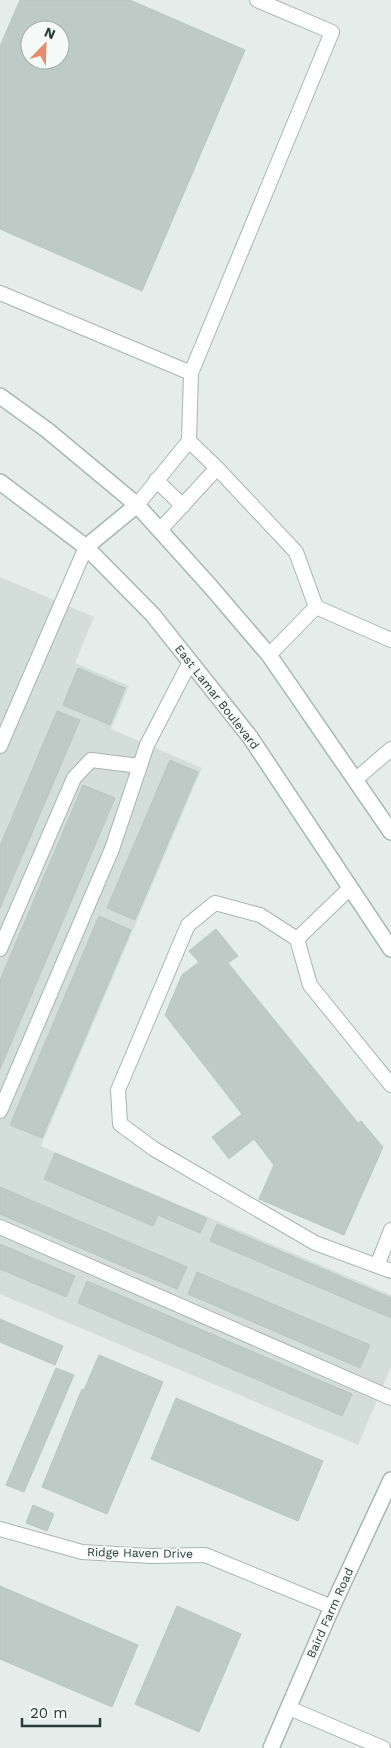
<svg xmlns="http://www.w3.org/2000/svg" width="391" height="1748" font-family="'Work Sans',sans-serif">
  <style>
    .built { fill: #d3ddd9 }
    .building { fill: #bdcac6; stroke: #b8c6c1; fill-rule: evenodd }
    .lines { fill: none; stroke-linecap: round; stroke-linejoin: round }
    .service-casing { stroke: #a8b5b1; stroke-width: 16 }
    .tertiary-casing { stroke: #a8b5b1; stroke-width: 18 }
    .secondary-casing { stroke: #a4b8b1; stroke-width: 18 }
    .service { stroke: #fff; stroke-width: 14 }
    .tertiary { stroke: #fff; stroke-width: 15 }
    .secondary { stroke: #fff; stroke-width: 15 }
    .labels { text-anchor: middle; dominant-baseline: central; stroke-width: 4; stroke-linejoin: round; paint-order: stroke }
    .street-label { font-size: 12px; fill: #263d38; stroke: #f5f9f8 }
  </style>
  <rect width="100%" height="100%" fill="#e5edea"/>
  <path class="built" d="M 0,577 L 94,617 L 75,663 L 129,686 L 111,729 L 202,768 L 41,1146 L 391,1295 L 391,1367 L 358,1445 L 0,1294 Z"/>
  <path class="building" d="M 20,0 L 130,0 L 245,50 L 142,291 L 0,229 L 0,46 ZM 30,30 L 60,30 L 60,60 L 30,60 Z
    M 78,668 L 125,688 L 110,725 L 63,705 Z
    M 57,711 L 80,720 L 0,908 L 0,846 Z
    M 170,760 L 198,772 L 135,920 L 107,908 Z
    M 83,785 L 115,798 L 0,1069 L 0,980 Z
    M 99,916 L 131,930 L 42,1138 L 10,1125 Z
    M 216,929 L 238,956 L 228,963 L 358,1123 L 361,1121 L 383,1147 L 344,1235 L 259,1199 L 274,1165 L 254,1139 L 229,1159 L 212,1137 L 242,1114 L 165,1015 L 182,975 L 199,962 L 189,951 Z
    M 55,1153 L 207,1218 L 200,1233 L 158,1215 L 153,1226 L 44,1179 Z
    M 0,1187 L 187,1267 L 177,1289 L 0,1214 Z
    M 217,1224 L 391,1298 L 391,1318 L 210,1241 Z
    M 0,1244 L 75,1276 L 66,1297 L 0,1269 Z
    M 197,1272 L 370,1345 L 360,1368 L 188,1294 Z
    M 87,1281 L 352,1394 L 342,1416 L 78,1303 Z
    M 0,1319 L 63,1346 L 55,1365 L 0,1342 Z
    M 99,1355 L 163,1382 L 107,1514 L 42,1487 L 82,1389 L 84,1390 Z
    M 56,1368 L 74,1375 L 24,1492 L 6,1485 Z
    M 176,1398 L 323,1461 L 298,1521 L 151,1459 Z
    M 33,1505 L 54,1514 L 47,1531 L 26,1523 Z
    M 0,1586 L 138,1645 L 112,1707 L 0,1659 Z
    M 177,1606 L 241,1634 L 199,1732 L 135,1704 Z"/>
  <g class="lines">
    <g class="service-casing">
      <path id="service" d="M 0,293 L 191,373
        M 189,441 L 217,468 L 296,552 L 316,607
        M 156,480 L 183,506
        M 137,505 L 189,441 L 191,373 L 332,32 L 257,0
        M 160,530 L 217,468
        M 269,655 L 316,607 L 391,640
        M 0,746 L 86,547
        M 355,780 L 391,749
        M 350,888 L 297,939 L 260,915 L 215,903 L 188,925 L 118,1090 L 120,1124 L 154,1149 L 315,1243 L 391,1271
        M 297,939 L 310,985 L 391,1085
        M 0,949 L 74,778 L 91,760 L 140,766
        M 0,1111 L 112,849 L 147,745 L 190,662
        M 0,1227 L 391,1398
        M 377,1266 L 391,1230
        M 0,1529 L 82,1552 L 151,1556 L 205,1555 L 332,1607
        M 289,1708 L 383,1748"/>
    </g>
    <g class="tertiary-casing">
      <path id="tertiary" d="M 271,1748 L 332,1607 L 391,1480"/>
    </g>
    <g class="secondary-casing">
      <path id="secondary" d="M 0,396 L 47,430 L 137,505 L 210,586 L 269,655 L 391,832
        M 0,482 L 86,547 L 153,615 L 250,737 L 391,949
        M 86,547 L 137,505"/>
    </g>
    <use href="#service" class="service"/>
    <use href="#tertiary" class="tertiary"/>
    <use href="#secondary" class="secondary"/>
  </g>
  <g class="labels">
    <g class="street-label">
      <text transform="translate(217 697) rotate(52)">East Lamar Boulevard</text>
      <text transform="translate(140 1553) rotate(1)">Ridge Haven Drive</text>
      <text transform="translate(330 1613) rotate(-66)">Baird Farm Road</text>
    </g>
  </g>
  <g transform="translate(45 45) rotate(23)"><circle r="24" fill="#f5f9f8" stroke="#a2aeab"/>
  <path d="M0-4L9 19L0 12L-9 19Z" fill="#e68c6a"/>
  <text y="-8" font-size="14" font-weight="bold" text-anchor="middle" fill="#263d38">N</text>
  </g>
  <path d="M22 1718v8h78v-8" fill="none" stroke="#263d38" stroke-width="2.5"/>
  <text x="30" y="1718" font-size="15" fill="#263d38" stroke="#f5f9f8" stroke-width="4" paint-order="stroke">20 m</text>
</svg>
